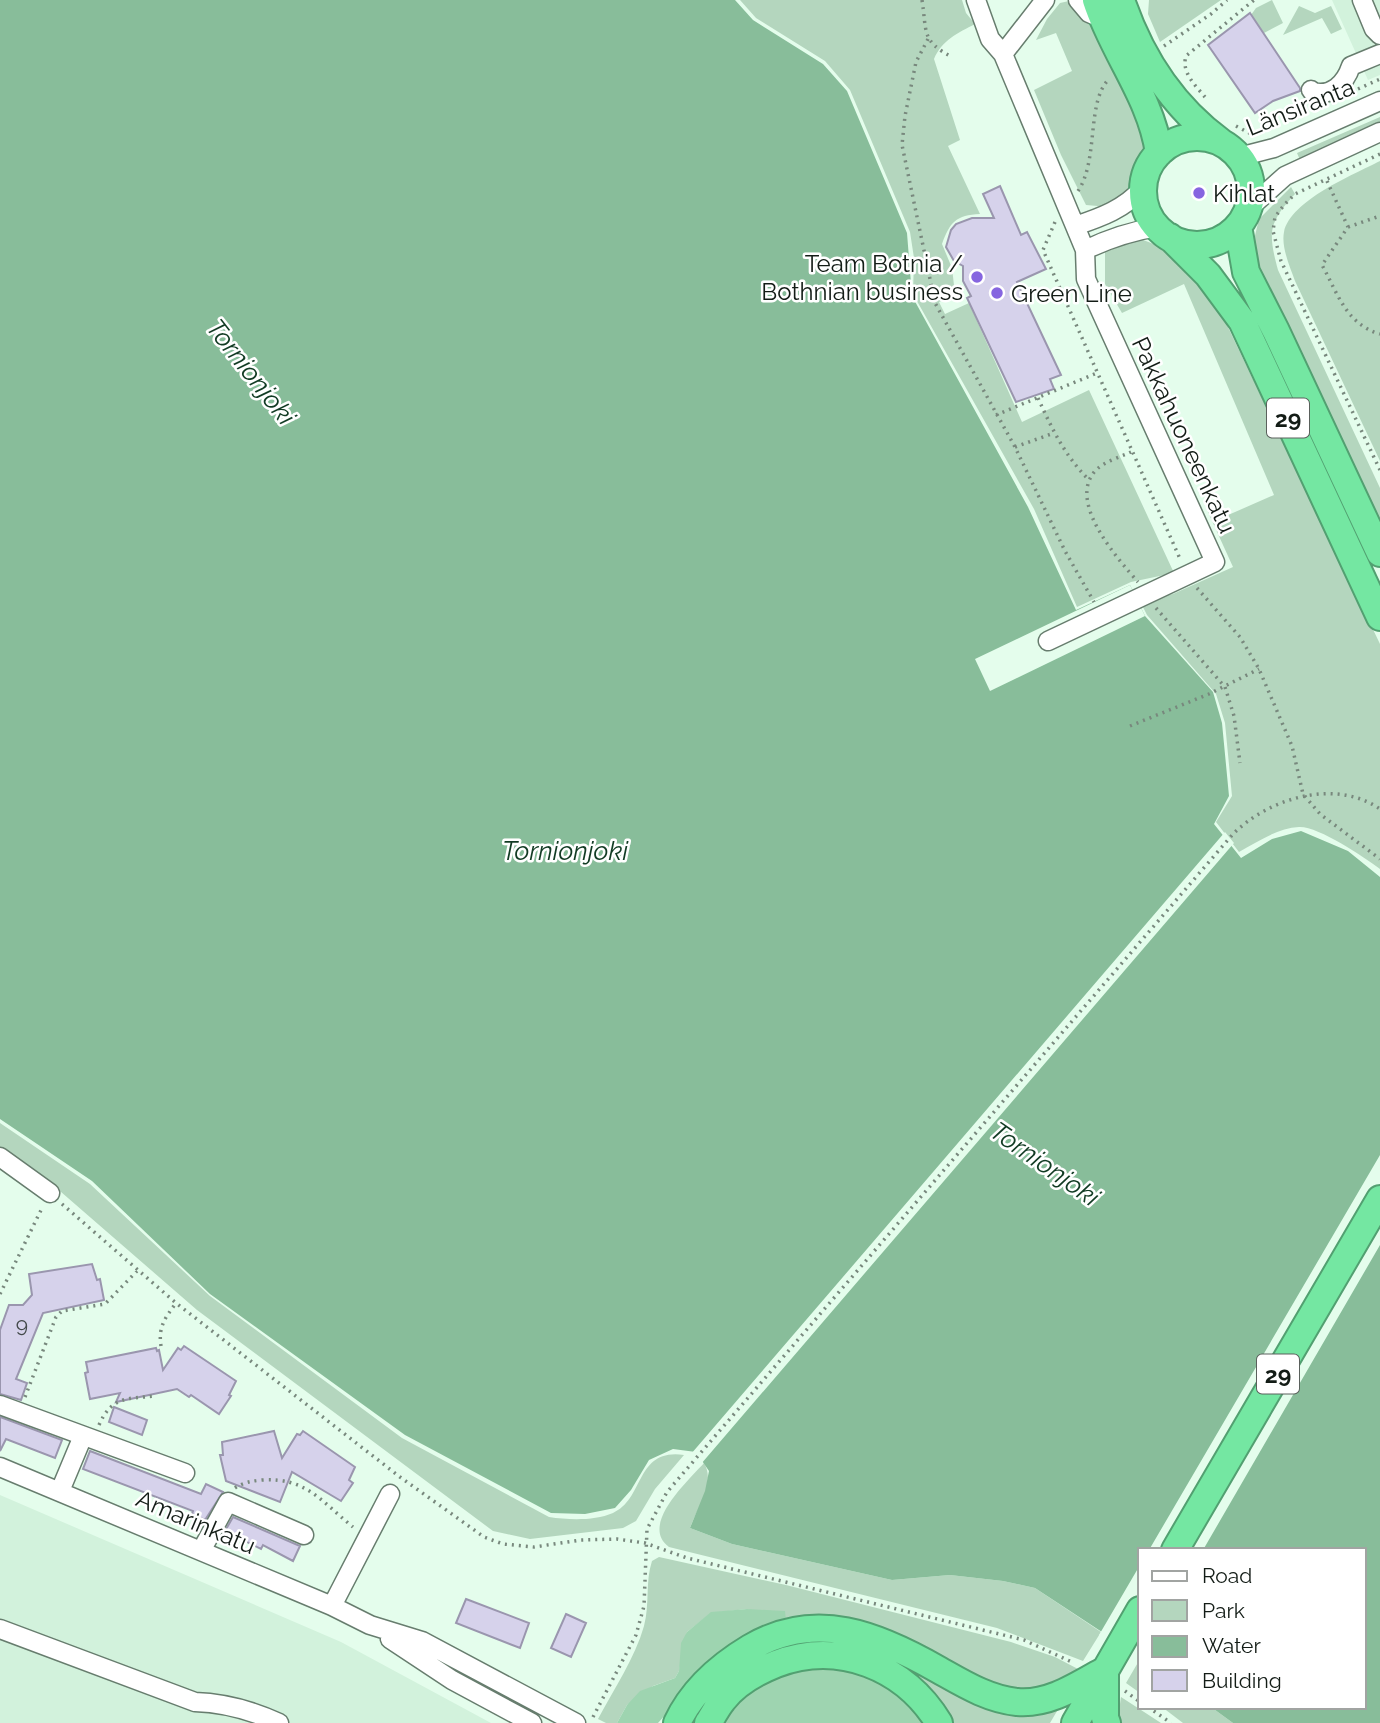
<svg xmlns="http://www.w3.org/2000/svg" width="1380" height="1723" font-family="Raleway,sans-serif">
  <style>
    .built { fill: #d2f2dc }
    .green { fill: #b4d6be }
    .forest { fill: #9ed4b0 }
    .water { fill: #88bd9a }
    .pier { fill: #e4fdec }
    .building { fill: #d6d2eb; stroke: #9a96ae; stroke-width: 2 }
    .lines { fill: none; stroke-linecap: round; stroke-linejoin: round }
    .minor-casing { stroke: #677d6e; stroke-width: 21 }
    .highway-casing { stroke: #52a071; stroke-width: 30 }
    .path { stroke: #78887d; stroke-width: 3.5; stroke-dasharray: 2 5; stroke-linecap: butt }
    .minor { stroke: #fff; stroke-width: 18 }
    .highway { stroke: #74e7a2; stroke-width: 26 }
    .poi-dot { fill: #8665e0; stroke: #fff; stroke-width: 2.5 }
    .labels { text-anchor: middle; dominant-baseline: central; stroke-width: 5; stroke-linejoin: round; paint-order: stroke }
    .number-label { font-size: 21px; fill: #444a4b }
    .shield { fill: #fff; stroke: #5a605c; stroke-width: 2 }
    .shield-label { font-size: 23px; font-weight: bold; fill: #131c16 }
    .street-label { font-size: 24px; fill: #131c16; stroke: #fff }
    .poi-label { font-size: 24px; fill: #131c16; stroke: #fff; text-anchor: start }
    .water-label { font-size: 26px; font-style: italic; fill: #113b23; stroke: #fff }
  </style>
  <rect width="100%" height="100%" fill="#e4fdec"/>
  <path class="built" d="M 1332,0 L 1380,0 L 1380,75 L 1368,80 Z
    M 0,1495 L 341,1642 L 491,1723 L 0,1723 Z"/>
  <path class="green" d="M 740,0 L 962,0 L 966,13 L 975,24 C 958,33 942,40 934,59 L 960,140 L 948,146 L 980,214 C 956,215 950,222 942,244 L 952,268 L 955,294 L 939,302 L 945,314 L 969,303 L 1022,422 L 1089,390 L 1174,573 L 1131,582 L 1077,607 L 1034,509 L 913,294 L 914,258 L 910,232 L 850,90 L 825,61 L 756,18 Z
    M 1149,0 L 1221,0 L 1160,42 L 1148,14 Z
    M 1272,0 L 1283,23 L 1264,33 L 1251,15 L 1256,8 Z
    M 1069,1 L 1091,20 L 1149,144 C 1139,171 1133,189 1109,207 L 1086,205 L 1061,155 L 1034,90 L 1072,71 L 1056,33 L 1036,40 L 1047,19 L 1060,3 Z
    M 1299,6 L 1315,13 L 1331,6 L 1342,29 L 1331,34 L 1322,18 L 1283,35 Z
    M 1380,117 L 1380,126 L 1300,160 L 1297,153 Z
    M 1380,161 L 1380,461 L 1295,281 C 1290,267 1281,247 1284,232 C 1291,200 1353,175 1380,161 Z
    M 1291,187 L 1295,194 C 1268,223 1268,233 1278,270 L 1380,488 L 1380,527 L 1260,273 L 1252,248 L 1259,219 Z
    M 1139,239 C 1172,247 1192,273 1214,298 L 1380,644 L 1380,869 C 1364,857 1318,826 1299,827 C 1278,828 1257,842 1239,852 L 1216,822 L 1232,796 L 1225,723 L 1216,694 L 1147,615 L 1140,601 L 1173,594 L 1233,567 L 1208,512 L 1214,509 L 1219,519 L 1274,495 L 1184,284 L 1122,313 L 1105,284 L 1105,252 L 1118,243 Z
    M 0,1123 L 90,1184 L 210,1296 L 402,1438 L 549,1517 C 569,1520 594,1521 613,1513 C 645,1499 635,1448 684,1455 L 655,1489 L 636,1521 L 623,1528 L 530,1539 L 493,1531 L 197,1310 L 53,1185 L 0,1148 Z
    M 704,1463 C 716,1483 697,1508 690,1528 L 732,1544 L 892,1580 L 950,1575 L 1003,1581 L 1035,1588 L 1101,1632 L 1083,1661 L 997,1628 L 669,1547 C 639,1525 688,1481 704,1463 Z
    M 659,1557 L 786,1585 L 1011,1642 L 1055,1657 L 1078,1669 C 1051,1692 1037,1689 1003,1690 L 747,1609 L 711,1613 L 687,1632 L 679,1671 L 675,1678 L 653,1686 L 627,1705 L 617,1723 L 606,1723 L 598,1719 C 614,1689 635,1658 644,1626 C 650,1604 645,1582 652,1561 Z
    M 838,1637 L 1060,1706 L 1050,1723 L 948,1723 L 706,1710 L 700,1705 L 779,1644 Z
    M 1140,1659 L 1140,1693 L 1126,1683 Z
    M 1121,1697 L 1161,1723 L 1121,1723 L 1119,1711 Z
    M 1162,1707 L 1211,1707 L 1233,1723 L 1183,1723 Z"/>
  <path class="forest" d="M 747,1609 L 785,1611 L 786,1621 C 750,1630 718,1647 694,1675 C 680,1690 672,1709 658,1723 L 617,1723 L 627,1705 L 640,1691 L 675,1678 L 679,1671 L 681,1643 L 687,1632 L 711,1612 Z
    M 813,1665 L 860,1670 L 900,1692 L 927,1723 L 720,1723 L 726,1713 L 765,1678 Z"/>
  <path class="water" d="M 0,0 L 735,0 L 753,20 L 823,64 L 847,91 L 907,233 L 912,296 L 1028,507 L 1076,610 L 1130,585 L 1145,616 L 1213,692 L 1222,723 L 1229,796 L 1214,824 L 1241,858 L 1272,839 L 1301,831 L 1348,851 L 1380,877 L 1380,1723 L 1233,1723 L 1211,1707 L 1364,1707 L 1364,1550 L 1140,1550 L 1140,1657 L 1035,1588 L 1003,1581 L 950,1575 L 892,1580 L 732,1544 L 690,1528 L 705,1491 L 709,1471 L 696,1452 L 673,1449 L 649,1460 L 631,1490 L 615,1508 L 585,1514 L 551,1513 L 405,1435 L 210,1294 L 92,1181 L 0,1119 Z"/>
  <path class="pier" d="M 1130,585 L 1145,616 L 990,691 L 975,659 Z
    M 1225,832 L 1234,843 L 701,1464 L 695,1455 L 691,1454 Z
    M 1380,1155 L 1380,1245 L 1203,1550 L 1149,1550 Z
    M 1140,1565 L 1140,1657 L 1139,1660 L 1099,1635 Z"/>
  <path class="building" d="M 1250,13 L 1300,88 L 1300,91 L 1273,101 L 1255,113 L 1208,45 Z
    M 1000,186 L 1021,235 L 1027,232 L 1046,269 L 1017,282 L 1061,375 L 1050,379 L 1054,389 L 1016,402 L 967,298 L 971,296 L 963,281 L 963,266 L 954,261 L 946,247 L 951,230 L 956,224 L 972,218 L 994,218 L 983,194 Z
    M 92,1264 L 97,1280 L 100,1279 L 104,1300 L 43,1313 L 16,1379 L 27,1383 L 21,1400 L 0,1394 L 0,1330 L 9,1305 L 23,1305 L 32,1295 L 29,1274 Z
    M 184,1346 L 236,1381 L 229,1395 L 231,1396 L 219,1414 L 191,1395 L 189,1397 L 177,1389 L 116,1402 L 120,1393 L 90,1399 L 85,1373 L 88,1372 L 86,1362 L 156,1348 L 157,1351 L 159,1350 L 163,1370 L 178,1348 L 181,1350 Z
    M 114,1407 L 147,1420 L 142,1435 L 109,1422 Z
    M 0,1417 L 62,1440 L 55,1458 L 6,1439 L 0,1451 Z
    M 274,1431 L 282,1458 L 297,1434 L 300,1435 L 303,1431 L 355,1467 L 349,1480 L 353,1483 L 341,1501 L 292,1472 L 280,1502 L 226,1481 L 220,1455 L 223,1455 L 222,1442 Z
    M 90,1451 L 201,1494 L 206,1484 L 223,1492 L 205,1520 L 192,1514 L 193,1511 L 83,1469 Z
    M 233,1517 L 300,1546 L 293,1561 L 263,1545 L 261,1549 L 225,1531 Z
    M 466,1599 L 529,1623 L 520,1648 L 456,1623 Z
    M 566,1614 L 586,1623 L 571,1657 L 551,1648 Z"/>
  <g class="lines">
    <g class="minor-casing">
      <path id="minor" d="M 976,0 L 990,39 L 1003,54 L 1075,226 L 1085,250 L 1086,279 L 1215,562 L 1048,641
        M 1078,0 L 1089,13 L 1105,20
        M 1362,0 L 1374,29 L 1380,35
        M 1003,54 L 1045,0
        M 1311,90 L 1313,92 C 1331,97 1345,84 1351,66 L 1380,54
        M 1239,157 L 1274,148 L 1380,101
        M 1247,210 L 1285,176 L 1380,132
        M 1075,226 C 1102,217 1124,209 1143,188
        M 1085,250 C 1108,239 1132,231 1157,227
        M 0,1157 L 50,1193
        M 0,1405 L 185,1473
        M 0,1467 L 332,1606 L 370,1625 L 422,1641 L 576,1723
        M 60,1491 L 83,1436
        M 201,1551 L 228,1502 L 304,1535
        M 332,1606 L 390,1494
        M 0,1629 L 195,1702 C 226,1703 251,1710 279,1723
        M 390,1639 L 452,1680 L 532,1723"/>
    </g>
    <g class="highway-casing">
      <path id="highway" d="M 1096,0 C 1113,53 1151,97 1159,153
        M 1121,0 C 1140,56 1173,107 1221,142
        M1143 191a54 54 0 1 1 108 0a54 54 0 1 1-108 0Z
        M 1238,226 L 1246,272 L 1276,331 L 1380,553
        M 1170,237 L 1208,275 L 1242,321 L 1380,617
        M 1175,1550 L 1380,1199
        M 1105,1672 L 1105,1718 L 1107,1723
        M 677,1723 C 692,1691 720,1666 750,1648 C 816,1609 878,1635 939,1670 C 964,1684 988,1699 1017,1702 C 1049,1705 1078,1685 1105,1670
        M 708,1723 C 713,1716 717,1707 723,1700 C 736,1683 756,1672 776,1664 C 839,1640 905,1667 939,1723
        M 1075,1723 L 1140,1610"/>
    </g>
    <path class="path" d="M 922,0 C 927,32 921,41 952,57
      M 928,39 L 916,62 L 905,116 L 902,145 L 935,303 L 1015,447 L 1065,551 L 1094,602
      M 1164,46 L 1211,14 L 1227,0
      M 1358,89 L 1380,79
      M 1205,97 C 1195,85 1181,72 1186,56 L 1254,0
      M 1236,126 L 1253,135
      M 1380,154 L 1295,194 L 1284,205 L 1275,217 L 1273,231 L 1281,261 L 1380,470
      M 1327,181 L 1348,227 L 1322,265 C 1338,294 1346,324 1380,334
      M 1078,191 C 1099,160 1086,102 1109,79
      M 1055,222 L 1043,250 L 1181,561
      M 1348,227 L 1380,216
      M 1038,398 C 1052,429 1065,456 1089,480
      M 996,415 L 1097,373
      M 1015,447 L 1054,433
      M 1131,452 C 1120,457 1106,461 1097,469 C 1065,500 1117,558 1138,582
      M 1197,588 L 1240,637 L 1259,669 L 1292,746 L 1303,794 L 1320,814 L 1380,859
      M 1156,608 L 1225,687 L 1234,716 L 1240,763
      M 1130,726 L 1209,694 L 1259,669
      M 62,1204 L 176,1303 L 400,1477 L 484,1537 L 503,1544 L 534,1547 L 581,1540 L 617,1539 L 645,1543 L 687,1558 L 1024,1640 L 1074,1663
      M 0,1294 L 43,1206
      M 161,1346 C 158,1327 165,1318 176,1303
      M 25,1397 L 56,1317 L 62,1311 L 105,1304 L 137,1271
      M 99,1425 C 112,1396 126,1399 155,1396
      M 235,1488 C 244,1482 252,1481 262,1480 C 306,1477 322,1502 353,1527
      M 1125,1691 L 1140,1702
      M 1148,1707 L 1171,1723
      M 593,1717 L 636,1635 L 644,1606 L 647,1529 L 667,1492 L 1233,834 C 1269,798 1335,778 1380,809"/>
    <use href="#minor" class="minor"/>
    <use href="#highway" class="highway"/>
  </g>
  <g class="poi-dot">
    <circle cx="1199" cy="193" r="7"/>
    <circle cx="977" cy="277" r="7"/>
    <circle cx="997" cy="293" r="7"/>
  </g>
  <g class="labels">
    <g class="number-label">
      <text x="22" y="1324">9</text>
    </g>
    <g class="shield">
      <rect x="1267" y="398.5" width="42" height="39" rx="5"/>
      <rect x="1257" y="1354.5" width="42" height="39" rx="5"/>
    </g>
    <g class="shield-label">
      <text x="1288" y="418">29</text>
      <text x="1278" y="1374">29</text>
    </g>
    <g class="street-label">
      <text transform="translate(1300 107) rotate(-22)">Länsiranta</text>
      <text transform="translate(1184 435) rotate(65)">Pakkahuoneenkatu</text>
      <text transform="translate(196 1522) rotate(23)">Amarinkatu</text>
    </g>
    <g class="poi-label">
      <text x="1213" y="193">Kihlat</text>
      <text x="963" y="263" text-anchor="end">Team Botnia /<tspan x="963" dy="28">Bothnian business</tspan></text>
      <text x="1011" y="293">Green Line</text>
    </g>
    <g class="water-label">
      <text transform="translate(251 372) rotate(52)">Tornionjoki</text>
      <text x="565" y="851">Tornionjoki</text>
      <text transform="translate(1045 1164) rotate(35)">Tornionjoki</text>
    </g>
  </g>
  <rect x="1138" y="1548" width="228" height="161" fill="#ffffff" stroke="#a1a4a2" stroke-width="2"/>
  <rect x="1152" y="1571" width="35" height="10" fill="#ffffff" stroke="#a1a4a2" stroke-width="2"/>
  <text x="1202" y="1583" font-size="21" fill="#131c16">Road</text>
  <rect x="1152" y="1600" width="35" height="21" fill="#b4d6be" stroke="#a1a4a2" stroke-width="2"/>
  <text x="1202" y="1618" font-size="21" fill="#131c16">Park</text>
  <rect x="1152" y="1636" width="35" height="21" fill="#88bd9a" stroke="#a1a4a2" stroke-width="2"/>
  <text x="1202" y="1653" font-size="21" fill="#131c16">Water</text>
  <rect x="1152" y="1670" width="35" height="21" fill="#d6d2eb" stroke="#a1a4a2" stroke-width="2"/>
  <text x="1202" y="1688" font-size="21" fill="#131c16">Building</text>
</svg>
